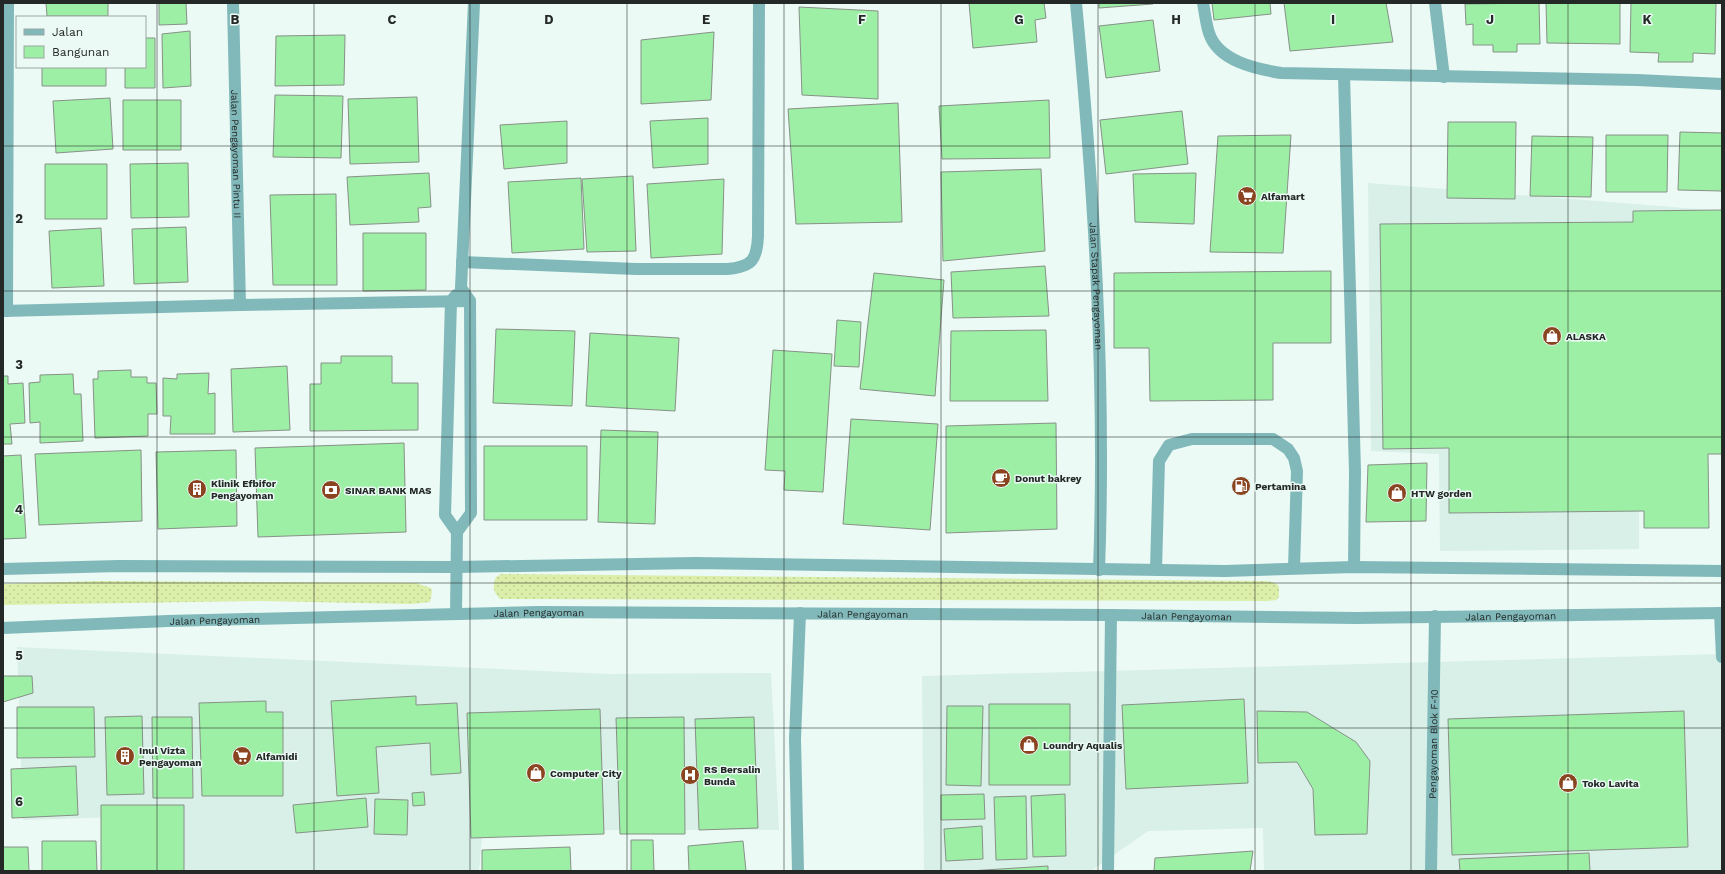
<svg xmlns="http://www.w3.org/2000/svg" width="1725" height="874" font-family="'Work Sans',sans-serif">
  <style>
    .built { fill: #d8f0e7 }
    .grass { fill: url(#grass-dots) }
    .building { fill: #9defa5; stroke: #879188 }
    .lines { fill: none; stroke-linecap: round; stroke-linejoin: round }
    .service { stroke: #81b8ba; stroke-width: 12 }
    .minor { stroke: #81b8ba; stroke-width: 12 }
    .tertiary { stroke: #81b8ba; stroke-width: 12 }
    .grid { fill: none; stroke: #242927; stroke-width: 1; stroke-opacity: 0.55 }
    .labels { text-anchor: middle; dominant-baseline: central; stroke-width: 3; stroke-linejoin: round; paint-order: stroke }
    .street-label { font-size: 10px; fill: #242927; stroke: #ebfaf4 }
    .poi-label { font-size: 10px; font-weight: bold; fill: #242927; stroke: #ebfaf4; text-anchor: start }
    .grid-label { font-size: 13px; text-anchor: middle; font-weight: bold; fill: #242927; stroke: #ebfaf4; stroke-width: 3; stroke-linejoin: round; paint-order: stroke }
  </style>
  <defs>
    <pattern id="grass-dots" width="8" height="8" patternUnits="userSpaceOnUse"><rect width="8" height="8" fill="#dbefaa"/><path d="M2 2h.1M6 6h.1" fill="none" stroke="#bccd92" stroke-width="1.8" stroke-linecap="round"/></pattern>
  </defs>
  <rect width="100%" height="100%" fill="#ebfaf4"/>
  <path class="built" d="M 1368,183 L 1722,211 L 1639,445 L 1639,549 L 1440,551 L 1439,454 L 1371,451 Z
    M 17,647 L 607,674 L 771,673 L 779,830 L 613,830 L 482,837 L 479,871 L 117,871 L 117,817 L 23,820 Z
    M 1722,654 L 1722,871 L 1264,871 L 1263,828 L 1148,831 L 1091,871 L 924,871 L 922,676 Z"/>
  <path class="grass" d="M 501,574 L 1268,581 L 1275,583 L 1279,586 L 1279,597 L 1276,600 L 1267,601 L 500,599 C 493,591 492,587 496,577 Z
    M 98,581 L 416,583 L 431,588 L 432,592 L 430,602 L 411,604 L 261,601 L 3,605 L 3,584 Z"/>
  <path class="building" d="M 46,3 L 108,3 L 108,16 L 47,16 Z
    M 159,3 L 186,3 L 187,24 L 159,25 Z
    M 969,3 L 1044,3 L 1046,18 L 1035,20 L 1037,42 L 973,48 Z
    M 1099,3 L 1153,3 L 1153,4 L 1099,8 Z
    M 1212,3 L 1270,3 L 1271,14 L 1214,20 Z
    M 1284,3 L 1386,3 L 1393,42 L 1290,51 Z
    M 1539,3 L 1540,44 L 1517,44 L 1517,52 L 1493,52 L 1493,45 L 1473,45 L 1473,24 L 1466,25 L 1465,4 Z
    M 1546,3 L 1620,3 L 1620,44 L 1547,43 Z
    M 1631,3 L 1716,3 L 1715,54 L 1693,53 L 1693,62 L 1658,62 L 1659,53 L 1630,52 Z
    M 799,7 L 878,11 L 878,99 L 802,95 Z
    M 1153,20 L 1160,71 L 1106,78 L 1099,26 Z
    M 190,31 L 191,86 L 163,88 L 162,34 Z
    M 714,32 L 711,100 L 641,104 L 641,40 Z
    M 345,35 L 344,85 L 275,86 L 276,36 Z
    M 145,38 L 155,38 L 155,88 L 125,88 L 125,67 L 145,67 Z
    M 42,67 L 106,67 L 106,86 L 42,86 Z
    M 275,95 L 343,96 L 341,158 L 273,157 Z
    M 417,97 L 419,162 L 350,164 L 348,99 Z
    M 110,98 L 113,149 L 56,153 L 53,101 Z
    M 123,100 L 181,100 L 181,150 L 123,150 Z
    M 1049,100 L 1050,158 L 942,159 L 939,106 Z
    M 898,103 L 902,222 L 796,224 L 788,109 Z
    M 1182,111 L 1188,164 L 1106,174 L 1100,120 Z
    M 708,118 L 708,164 L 653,168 L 650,121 Z
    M 567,121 L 567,163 L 504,169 L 500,125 Z
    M 1448,122 L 1516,122 L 1515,199 L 1447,198 Z
    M 1680,132 L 1722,133 L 1722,191 L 1678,190 Z
    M 1291,135 L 1283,253 L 1210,252 L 1218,136 Z
    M 1606,135 L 1668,135 L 1667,192 L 1606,192 Z
    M 1532,136 L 1593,137 L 1591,197 L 1530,196 Z
    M 188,163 L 189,217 L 131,218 L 130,164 Z
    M 45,164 L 107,164 L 107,219 L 45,219 Z
    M 1041,169 L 1045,251 L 943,261 L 941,172 Z
    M 429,173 L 431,207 L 418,208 L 419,222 L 350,225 L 347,177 Z
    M 1196,173 L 1194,224 L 1135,222 L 1133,174 Z
    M 633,176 L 636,251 L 587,252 L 582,179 Z
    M 581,178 L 584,249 L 512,253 L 508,182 Z
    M 724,179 L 722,254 L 651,258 L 647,184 Z
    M 336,194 L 337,285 L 273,285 L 270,195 Z
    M 1722,210 L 1722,454 L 1708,454 L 1709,528 L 1644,528 L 1644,511 L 1449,513 L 1449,448 L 1383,449 L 1380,224 L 1633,222 L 1633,211 Z
    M 186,227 L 188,282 L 134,284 L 132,229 Z
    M 101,228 L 104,286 L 52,288 L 49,231 Z
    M 363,233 L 426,233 L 426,290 L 363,291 Z
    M 1045,266 L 1049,316 L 953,318 L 951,272 Z
    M 1331,271 L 1331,343 L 1273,343 L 1273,400 L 1150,401 L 1149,348 L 1114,348 L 1114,273 Z
    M 874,273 L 944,280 L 935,396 L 860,389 Z
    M 837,320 L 861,322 L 859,367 L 834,366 Z
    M 496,329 L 575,331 L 572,406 L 493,403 Z
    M 1046,330 L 1048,401 L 950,401 L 951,331 Z
    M 590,333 L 679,338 L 675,411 L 586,406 Z
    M 773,350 L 832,354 L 823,492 L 784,490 L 785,471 L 765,470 Z
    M 341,356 L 392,356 L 392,383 L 418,383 L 418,430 L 310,431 L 310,384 L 321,384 L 321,363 L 341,363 Z
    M 287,366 L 290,430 L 233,432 L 231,369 Z
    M 131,370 L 131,377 L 147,377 L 147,383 L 156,383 L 157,414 L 148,414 L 148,436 L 95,438 L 93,379 L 98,379 L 98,371 Z
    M 209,373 L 208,394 L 215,393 L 215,434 L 170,434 L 171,416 L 163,416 L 163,378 L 177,379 L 177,374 Z
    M 73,374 L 74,394 L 81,394 L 83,441 L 40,443 L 40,422 L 30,423 L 29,383 L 40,382 L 40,375 Z
    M 3,376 L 8,376 L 8,384 L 23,383 L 25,423 L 10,424 L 12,444 L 3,444 Z
    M 851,419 L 938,424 L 930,530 L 843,524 Z
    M 1056,423 L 1057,529 L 946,533 L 946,426 Z
    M 601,430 L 658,432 L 655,524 L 598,522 Z
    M 404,443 L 406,532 L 258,537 L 255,448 Z
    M 484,446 L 587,446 L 587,520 L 484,520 Z
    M 141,450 L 142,521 L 39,525 L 35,454 Z
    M 236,450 L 237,526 L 158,529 L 156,452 Z
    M 21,455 L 26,538 L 3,539 L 3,456 Z
    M 1427,463 L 1426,521 L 1366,522 L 1368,465 Z
    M 3,676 L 32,676 L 33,693 L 3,702 Z
    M 416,696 L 416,705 L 457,703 L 461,773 L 431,775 L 430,743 L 376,747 L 379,793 L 337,796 L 331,701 Z
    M 1244,699 L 1248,783 L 1126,789 L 1122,705 Z
    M 266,701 L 266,712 L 283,712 L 283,796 L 202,796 L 199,703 Z
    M 989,704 L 1070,704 L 1070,785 L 989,785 Z
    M 947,706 L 983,706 L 981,786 L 946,785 Z
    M 17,707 L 94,707 L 95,757 L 17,758 Z
    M 600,709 L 604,834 L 471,838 L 467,713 Z
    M 1257,711 L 1307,712 L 1356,742 L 1370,761 L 1367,834 L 1315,835 L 1313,789 L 1297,762 L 1258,763 Z
    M 1684,711 L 1688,847 L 1452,855 L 1448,719 Z
    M 142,716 L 144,794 L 107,795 L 105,717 Z
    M 152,717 L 192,717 L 193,798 L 153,798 Z
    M 684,717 L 685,834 L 620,834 L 616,718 Z
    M 754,717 L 758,828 L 699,830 L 695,719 Z
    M 76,766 L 78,815 L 12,818 L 11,769 Z
    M 424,792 L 425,805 L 413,806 L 412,793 Z
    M 984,794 L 985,819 L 941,820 L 941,795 Z
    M 1065,794 L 1066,856 L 1033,857 L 1031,796 Z
    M 1026,796 L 1027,859 L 996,860 L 994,797 Z
    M 366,798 L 368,827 L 296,833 L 293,805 Z
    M 375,799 L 408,800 L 407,835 L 374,834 Z
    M 101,805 L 184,805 L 184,871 L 101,871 Z
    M 982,826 L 983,859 L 946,861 L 944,829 Z
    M 631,840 L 653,840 L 654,871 L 631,871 Z
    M 42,841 L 96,841 L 97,871 L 42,871 Z
    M 743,841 L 746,871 L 689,871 L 688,846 Z
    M 3,847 L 28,847 L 29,871 L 3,871 Z
    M 570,847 L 571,871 L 482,871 L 482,850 Z
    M 1253,851 L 1250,871 L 1154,871 L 1155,858 Z
    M 1589,853 L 1590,871 L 1460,871 L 1459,859 Z
    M 1048,866 L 1048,871 L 969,871 Z"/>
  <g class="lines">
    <path class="service" d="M 1156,570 L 1159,461 L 1169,445 L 1192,439 L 1273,439 L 1288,449 L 1294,458 L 1297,471 L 1294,568"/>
    <g class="minor">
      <path id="s1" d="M 233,3 L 240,305"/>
      <path id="s2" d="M 1076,3 C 1094,192 1106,380 1099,570"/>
      <path d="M 1203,3 C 1205,13 1206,24 1209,33 C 1218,61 1256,69 1281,73 L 1637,80 L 1722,84"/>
      <path d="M 1435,3 L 1444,77"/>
      <path d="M 1344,75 L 1355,472 L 1354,567"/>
      <path d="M 462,262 L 636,269 L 727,269 C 752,267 757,260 758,236 L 759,3"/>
      <path d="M 456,295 L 451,301 L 445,515 L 457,532 L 456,614"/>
      <path d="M 3,311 L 240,305 L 470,301"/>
      <path d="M 7,311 L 8,3"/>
      <path d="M 457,532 L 471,513 L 470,301 L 461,288 L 474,3"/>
      <path d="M 1720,613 L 1722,657"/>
      <path d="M 798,871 L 795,739 L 800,613"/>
      <path d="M 1108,871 L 1111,615"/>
      <path id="s3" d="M 1431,871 L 1435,616"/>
    </g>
    <g class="tertiary">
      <path d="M 3,569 L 119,566 L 456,567 L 695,563 L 1225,571 L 1354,567 L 1722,571"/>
      <path id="s4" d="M 3,628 L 168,621 L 539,612 L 1111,615 L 1356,618 L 1722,613"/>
    </g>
  </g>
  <path class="grid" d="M 157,3 L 157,871M 314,3 L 314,871M 470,3 L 470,871M 627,3 L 627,871M 784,3 L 784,871M 941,3 L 941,871M 1098,3 L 1098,871M 1255,3 L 1255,871M 1411,3 L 1411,871M 1568,3 L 1568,871M 3,146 L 1722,146M 3,291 L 1722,291M 3,437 L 1722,437M 3,583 L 1722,583M 3,728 L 1722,728"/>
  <defs>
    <g id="supermarket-disc" transform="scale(1)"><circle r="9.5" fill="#8b4420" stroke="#ebfaf4"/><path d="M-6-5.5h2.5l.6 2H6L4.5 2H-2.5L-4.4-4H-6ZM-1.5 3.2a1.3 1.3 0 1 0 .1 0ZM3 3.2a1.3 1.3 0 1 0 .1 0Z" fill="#fff"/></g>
    <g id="shop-disc" transform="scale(1)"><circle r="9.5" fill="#8b4420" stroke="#ebfaf4"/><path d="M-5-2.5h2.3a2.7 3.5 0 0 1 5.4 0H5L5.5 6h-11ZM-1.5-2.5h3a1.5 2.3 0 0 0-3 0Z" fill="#fff"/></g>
    <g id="cafe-disc" transform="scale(1)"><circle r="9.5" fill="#8b4420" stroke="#ebfaf4"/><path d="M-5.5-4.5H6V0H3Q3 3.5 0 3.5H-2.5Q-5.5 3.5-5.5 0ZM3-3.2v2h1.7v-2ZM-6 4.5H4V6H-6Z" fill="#fff"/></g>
    <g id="fuel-disc" transform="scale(1)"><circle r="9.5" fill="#8b4420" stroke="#ebfaf4"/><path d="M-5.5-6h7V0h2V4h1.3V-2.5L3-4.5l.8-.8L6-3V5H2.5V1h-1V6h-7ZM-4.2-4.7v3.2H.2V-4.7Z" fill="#fff"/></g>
    <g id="building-disc" transform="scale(1)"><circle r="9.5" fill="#8b4420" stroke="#ebfaf4"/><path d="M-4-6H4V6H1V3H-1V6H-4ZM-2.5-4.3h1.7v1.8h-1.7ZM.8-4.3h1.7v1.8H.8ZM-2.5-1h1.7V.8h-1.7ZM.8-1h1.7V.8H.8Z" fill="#fff"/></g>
    <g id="bank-disc" transform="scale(1)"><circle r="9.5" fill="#8b4420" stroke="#ebfaf4"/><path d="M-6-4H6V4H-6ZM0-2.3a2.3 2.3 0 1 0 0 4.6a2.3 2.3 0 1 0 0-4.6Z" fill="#fff"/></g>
    <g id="hospital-disc" transform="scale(1)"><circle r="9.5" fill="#8b4420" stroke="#ebfaf4"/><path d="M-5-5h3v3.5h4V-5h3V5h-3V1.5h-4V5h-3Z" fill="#fff"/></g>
  </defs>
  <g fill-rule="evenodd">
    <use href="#supermarket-disc" x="1247" y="196"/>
    <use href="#shop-disc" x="1552" y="336"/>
    <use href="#cafe-disc" x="1001" y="478"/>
    <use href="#fuel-disc" x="1241" y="486"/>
    <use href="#building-disc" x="197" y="489"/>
    <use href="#bank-disc" x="331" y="490"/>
    <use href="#shop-disc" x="1397" y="493"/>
    <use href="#shop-disc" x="1029" y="745"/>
    <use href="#building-disc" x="125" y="756"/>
    <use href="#supermarket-disc" x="242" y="756"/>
    <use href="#shop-disc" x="536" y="773"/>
    <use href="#hospital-disc" x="690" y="775"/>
    <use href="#shop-disc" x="1568" y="783"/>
  </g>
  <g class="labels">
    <g class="street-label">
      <text stroke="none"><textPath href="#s1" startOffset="151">Jalan Pengayoman Pintu II</textPath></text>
      <text stroke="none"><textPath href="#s2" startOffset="284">Jalan Stapak Pengayoman</textPath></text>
      <text stroke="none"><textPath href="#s4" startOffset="536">Jalan Pengayoman</textPath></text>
      <text stroke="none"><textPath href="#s4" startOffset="860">Jalan Pengayoman</textPath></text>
      <text stroke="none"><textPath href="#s4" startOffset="1508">Jalan Pengayoman</textPath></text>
      <text stroke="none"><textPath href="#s4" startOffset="1184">Jalan Pengayoman</textPath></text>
      <text stroke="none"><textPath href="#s4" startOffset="212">Jalan Pengayoman</textPath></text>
      <text stroke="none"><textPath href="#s3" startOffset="127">Pengayoman Blok F-10</textPath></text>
    </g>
    <g class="poi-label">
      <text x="1261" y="196">Alfamart</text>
      <text x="1566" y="336">ALASKA</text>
      <text x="1015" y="478">Donut bakrey</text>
      <text x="211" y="483">Klinik Efbifor<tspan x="211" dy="12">Pengayoman</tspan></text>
      <text x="1255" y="486">Pertamina</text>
      <text x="345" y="490">SINAR BANK MAS</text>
      <text x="1411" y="493">HTW gorden</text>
      <text x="1043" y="745">Loundry Aqualis</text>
      <text x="139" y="750">Inul Vizta<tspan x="139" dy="12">Pengayoman</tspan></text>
      <text x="256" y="756">Alfamidi</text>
      <text x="704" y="769">RS Bersalin<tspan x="704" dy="12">Bunda</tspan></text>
      <text x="550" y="773">Computer City</text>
      <text x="1582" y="783">Toko Lavita</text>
    </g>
  </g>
  <g class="grid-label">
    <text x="235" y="24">B</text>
    <text x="392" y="24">C</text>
    <text x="549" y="24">D</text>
    <text x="706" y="24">E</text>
    <text x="862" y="24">F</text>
    <text x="1019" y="24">G</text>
    <text x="1176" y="24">H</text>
    <text x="1333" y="24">I</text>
    <text x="1490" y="24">J</text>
    <text x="1647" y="24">K</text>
    <text x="19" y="223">2</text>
    <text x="19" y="369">3</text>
    <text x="19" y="514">4</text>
    <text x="19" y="660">5</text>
    <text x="19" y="806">6</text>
  </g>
  <rect width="1725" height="874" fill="none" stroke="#242927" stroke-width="8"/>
  <rect x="16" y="16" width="130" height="52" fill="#ebfaf4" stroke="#9ba6a2"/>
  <rect x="24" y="29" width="20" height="6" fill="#81b8ba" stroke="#9ba6a2"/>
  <text x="52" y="36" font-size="12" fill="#242927">Jalan</text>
  <rect x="24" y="46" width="20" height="12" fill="#9defa5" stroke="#9ba6a2"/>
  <text x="52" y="56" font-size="12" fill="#242927">Bangunan</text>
</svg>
